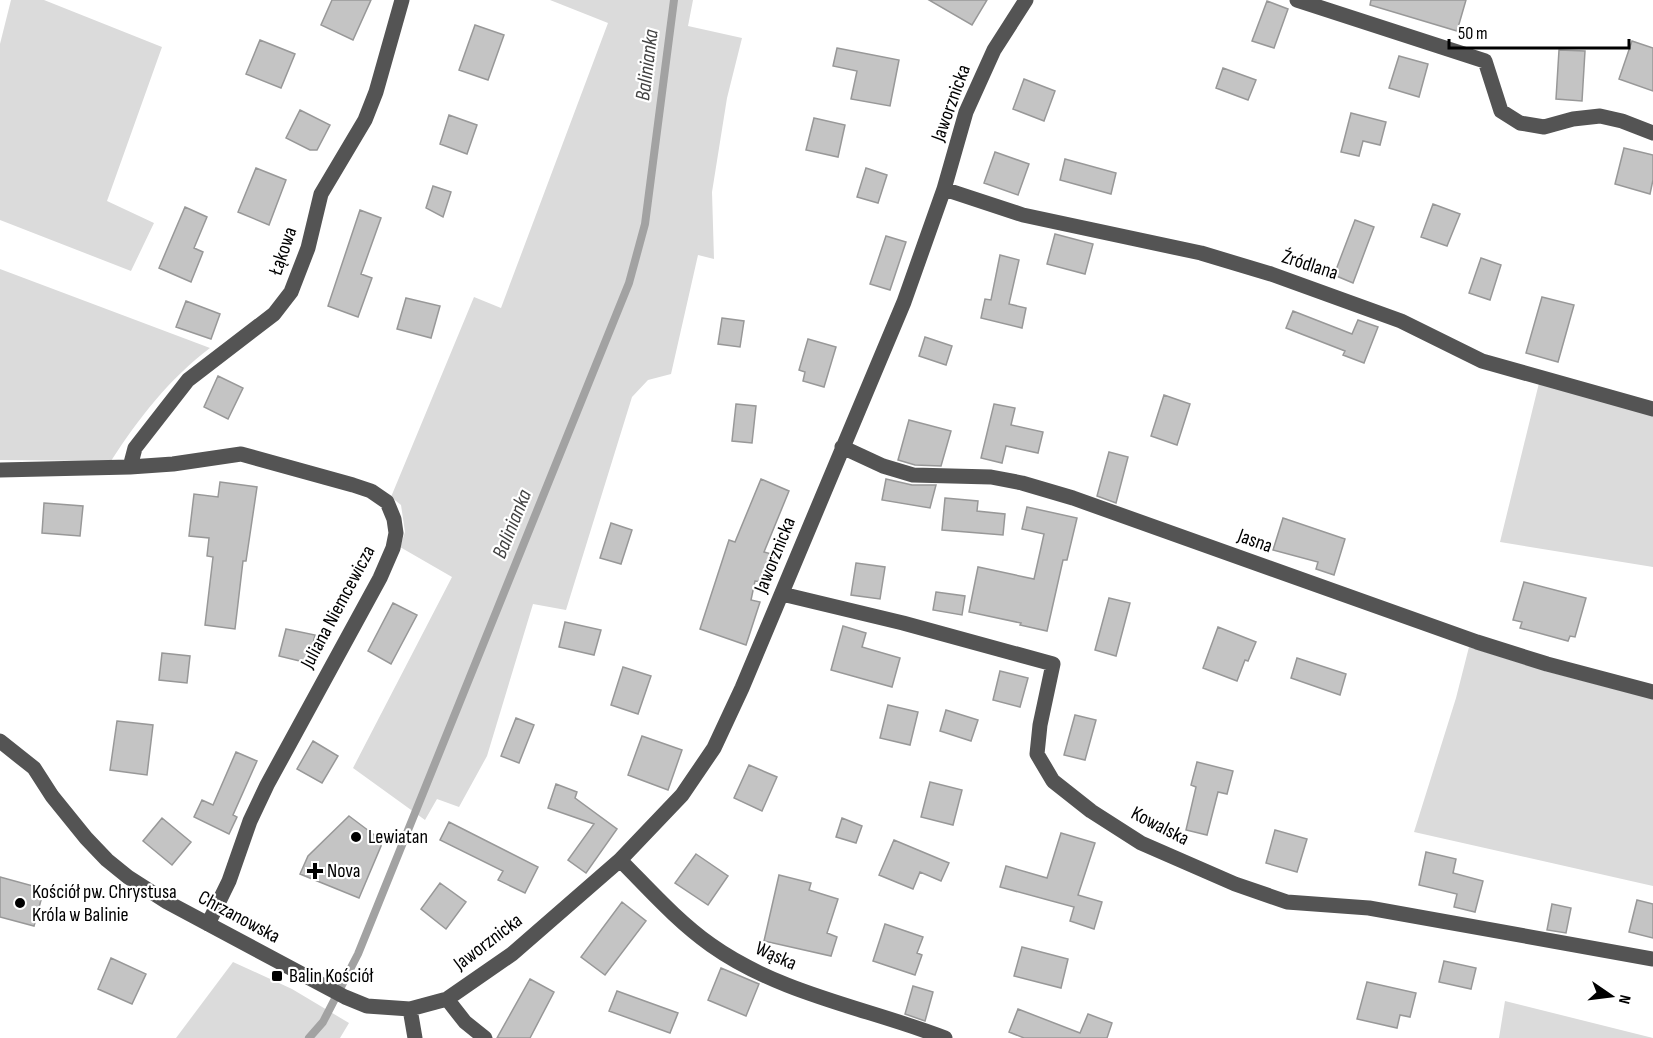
<svg xmlns="http://www.w3.org/2000/svg" width="1653" height="1038" font-family="'Sofia Sans Condensed',sans-serif">
  <style>
    .green { fill: #dbdbdb }
    .lines { fill: none; stroke-linecap: round; stroke-linejoin: round }
    .stream { stroke: #a2a2a2; stroke-width: 8 }
    .building { fill: #c4c4c4; stroke: #989898; stroke-width: 1.5 }
    .minor { stroke: #545454; stroke-width: 15 }
    .poi-dot { fill: #000; stroke: #fff; stroke-width: 2 }
    .labels { text-anchor: middle; dominant-baseline: central; stroke-width: 4.5; stroke-linejoin: round; paint-order: stroke }
    .street-label { font-size: 20px; fill: #000; stroke: #fff }
    .poi-label { font-size: 20px; fill: #000; stroke: #fff; text-anchor: start }
    .water-label { font-size: 21px; font-style: italic; fill: #434343; stroke: #fff }
  </style>
  <rect width="100%" height="100%" fill="#fff"/>
  <path class="green" d="M 11,0 L 44,0 L 162,47 L 107,201 L 154,223 L 131,271 L 0,220 L 0,44 Z
    M 550,0 L 693,0 L 688,26 L 742,38 L 727,98 L 712,192 L 714,259 L 698,255 L 671,374 L 648,380 L 632,397 L 566,610 L 533,604 L 487,756 L 459,807 L 437,799 L 425,820 L 353,768 L 452,577 L 400,547 L 405,532 L 401,505 L 391,497 L 474,297 L 501,308 L 608,23 Z
    M 0,269 L 210,348 C 170,378 138,419 111,461 L 0,460 Z
    M 1539,383 L 1653,415 L 1653,567 L 1500,542 Z
    M 1469,647 L 1553,673 L 1653,699 L 1653,886 L 1414,832 L 1456,698 Z
    M 233,962 L 292,989 L 349,1023 L 340,1038 L 176,1038 Z
    M 1505,1001 L 1653,1038 L 1499,1038 Z"/>
  <g class="lines">
    <path class="stream" d="M 309,1038 L 323,1022 L 358,954 L 629,283 L 645,224 L 674,0"/>
  </g>
  <path class="building" d="M 332,0 L 371,0 L 353,40 L 321,25 Z
    M 929,0 L 987,0 L 972,25 Z
    M 1371,0 L 1466,0 L 1457,31 L 1370,5 Z
    M 1267,1 L 1288,9 L 1274,48 L 1252,41 Z
    M 475,25 L 504,35 L 488,80 L 459,70 Z
    M 260,40 L 295,54 L 281,88 L 246,74 Z
    M 1632,41 L 1653,48 L 1653,91 L 1619,79 Z
    M 837,48 L 899,60 L 890,106 L 851,99 L 857,71 L 833,66 Z
    M 1559,50 L 1585,51 L 1582,101 L 1556,99 Z
    M 1399,56 L 1428,64 L 1419,97 L 1389,88 Z
    M 1223,68 L 1256,80 L 1248,100 L 1216,88 Z
    M 1024,79 L 1055,91 L 1044,121 L 1013,109 Z
    M 300,110 L 330,125 L 317,150 L 310,150 L 286,138 Z
    M 1351,113 L 1386,122 L 1380,145 L 1363,141 L 1359,156 L 1341,152 Z
    M 449,115 L 477,125 L 467,154 L 440,144 Z
    M 814,118 L 845,125 L 838,157 L 806,150 Z
    M 1624,148 L 1653,155 L 1653,180 L 1650,194 L 1615,184 Z
    M 995,152 L 1029,164 L 1018,195 L 984,183 Z
    M 1065,159 L 1116,173 L 1111,194 L 1060,180 Z
    M 256,168 L 286,180 L 269,225 L 238,212 Z
    M 866,168 L 887,175 L 878,203 L 857,197 Z
    M 433,186 L 451,192 L 443,217 L 426,208 Z
    M 1433,204 L 1460,214 L 1447,246 L 1421,237 Z
    M 185,207 L 207,217 L 194,248 L 203,252 L 191,282 L 159,268 Z
    M 360,210 L 381,218 L 361,274 L 372,278 L 358,317 L 328,306 Z
    M 1355,220 L 1374,227 L 1353,283 L 1334,275 Z
    M 1055,234 L 1093,244 L 1085,274 L 1047,264 Z
    M 886,236 L 906,242 L 890,290 L 870,284 Z
    M 1000,255 L 1019,260 L 1009,304 L 1026,308 L 1022,328 L 981,318 L 985,299 L 991,300 Z
    M 1481,258 L 1501,265 L 1490,300 L 1469,293 Z
    M 1542,297 L 1574,305 L 1558,362 L 1526,353 Z
    M 406,298 L 440,306 L 431,338 L 397,329 Z
    M 186,301 L 220,314 L 211,339 L 176,327 Z
    M 1293,311 L 1352,334 L 1358,320 L 1378,327 L 1364,363 L 1343,355 L 1345,351 L 1286,328 Z
    M 722,318 L 744,321 L 740,347 L 718,344 Z
    M 925,337 L 952,346 L 946,365 L 919,356 Z
    M 808,339 L 836,347 L 824,387 L 803,381 L 805,372 L 799,370 Z
    M 218,376 L 243,388 L 228,419 L 204,407 Z
    M 1164,395 L 1190,404 L 1177,445 L 1151,436 Z
    M 736,404 L 756,406 L 752,443 L 732,441 Z
    M 994,404 L 1015,408 L 1011,425 L 1043,432 L 1038,453 L 1006,446 L 1002,463 L 981,458 Z
    M 909,420 L 951,431 L 941,466 L 915,465 L 898,460 Z
    M 1109,452 L 1128,457 L 1116,503 L 1097,496 Z
    M 761,479 L 789,491 L 764,552 L 775,555 L 766,582 L 755,581 L 751,600 L 760,602 L 746,645 L 700,629 L 729,540 L 735,542 Z
    M 886,479 L 912,485 L 936,485 L 930,508 L 882,500 Z
    M 220,482 L 257,487 L 246,561 L 243,561 L 235,629 L 205,625 L 213,557 L 207,556 L 209,538 L 189,536 L 194,494 L 218,497 Z
    M 945,498 L 978,501 L 977,511 L 1005,514 L 1003,535 L 942,530 Z
    M 44,503 L 83,506 L 80,536 L 42,533 Z
    M 1027,507 L 1077,518 L 1067,560 L 1063,560 L 1047,631 L 1020,625 L 1021,623 L 969,612 L 978,567 L 1034,579 L 1044,534 L 1022,529 Z
    M 1283,518 L 1345,539 L 1334,575 L 1316,569 L 1318,562 L 1273,550 Z
    M 611,523 L 632,530 L 621,564 L 600,558 Z
    M 856,563 L 885,567 L 880,599 L 851,595 Z
    M 1524,582 L 1586,598 L 1575,637 L 1570,636 L 1568,641 L 1520,628 L 1522,622 L 1513,620 Z
    M 936,592 L 965,596 L 962,615 L 933,610 Z
    M 1109,598 L 1130,603 L 1116,656 L 1095,650 Z
    M 393,603 L 417,615 L 391,664 L 368,651 Z
    M 565,622 L 601,630 L 594,655 L 559,647 Z
    M 843,626 L 866,633 L 862,647 L 900,658 L 892,687 L 831,670 Z
    M 1218,627 L 1256,642 L 1248,661 L 1245,660 L 1237,681 L 1203,668 Z
    M 286,629 L 315,635 L 308,663 L 279,656 Z
    M 162,653 L 190,656 L 187,683 L 159,680 Z
    M 1297,658 L 1346,674 L 1340,695 L 1291,678 Z
    M 623,667 L 651,676 L 638,714 L 611,705 Z
    M 1000,671 L 1028,678 L 1020,707 L 993,700 Z
    M 888,705 L 918,712 L 910,745 L 880,738 Z
    M 946,710 L 978,720 L 971,741 L 940,731 Z
    M 1075,715 L 1096,720 L 1085,760 L 1064,755 Z
    M 516,718 L 534,725 L 519,763 L 501,756 Z
    M 117,721 L 153,725 L 147,775 L 110,770 Z
    M 642,736 L 682,750 L 668,790 L 628,775 Z
    M 313,741 L 338,756 L 322,783 L 297,769 Z
    M 236,752 L 257,761 L 233,815 L 237,817 L 229,834 L 194,817 L 202,800 L 213,805 Z
    M 1197,762 L 1233,771 L 1227,794 L 1218,792 L 1207,835 L 1186,830 L 1196,787 L 1191,785 Z
    M 749,765 L 777,777 L 762,811 L 734,798 Z
    M 930,782 L 962,790 L 953,825 L 921,817 Z
    M 556,784 L 577,792 L 575,798 L 617,829 L 586,873 L 568,860 L 594,824 L 548,808 Z
    M 349,816 L 381,840 L 381,846 L 359,898 L 300,874 L 308,856 Z
    M 162,818 L 191,842 L 172,865 L 143,841 Z
    M 842,818 L 862,826 L 856,843 L 836,837 Z
    M 449,822 L 538,867 L 525,893 L 498,880 L 503,871 L 440,840 Z
    M 1275,830 L 1307,839 L 1297,872 L 1266,863 Z
    M 1061,833 L 1095,843 L 1078,895 L 1102,902 L 1094,929 L 1070,921 L 1074,907 L 1000,887 L 1006,866 L 1047,878 Z
    M 894,840 L 949,863 L 941,881 L 920,872 L 913,889 L 879,875 Z
    M 1426,852 L 1456,859 L 1453,873 L 1483,881 L 1475,912 L 1454,907 L 1457,894 L 1419,885 Z
    M 696,854 L 728,876 L 708,905 L 675,883 Z
    M 779,875 L 811,883 L 809,890 L 838,899 L 827,933 L 837,937 L 831,956 L 764,941 Z
    M 0,877 L 44,889 L 34,926 L 0,917 Z
    M 440,883 L 466,902 L 446,929 L 421,909 Z
    M 1637,900 L 1653,904 L 1653,938 L 1629,932 Z
    M 622,902 L 646,921 L 605,975 L 581,957 Z
    M 1552,904 L 1571,908 L 1566,933 L 1547,930 Z
    M 885,924 L 923,937 L 917,953 L 922,955 L 915,975 L 873,961 Z
    M 1022,947 L 1068,959 L 1061,988 L 1014,976 Z
    M 111,958 L 146,974 L 132,1004 L 98,989 Z
    M 1444,961 L 1476,968 L 1471,989 L 1439,982 Z
    M 721,968 L 759,984 L 746,1016 L 708,1000 Z
    M 530,979 L 554,992 L 530,1038 L 497,1038 Z
    M 1367,982 L 1416,993 L 1410,1017 L 1400,1015 L 1397,1028 L 1357,1019 Z
    M 913,986 L 933,992 L 925,1021 L 905,1014 Z
    M 617,991 L 678,1013 L 670,1033 L 609,1011 Z
    M 1018,1009 L 1080,1033 L 1088,1014 L 1112,1023 L 1107,1038 L 1024,1038 L 1009,1032 Z"/>
  <g class="lines">
    <path class="minor" d="M 1297,0 L 1485,61 L 1501,111 L 1520,123 L 1544,127 L 1573,119 L 1600,116 L 1622,121 L 1653,133
      M 944,189 L 1023,215 L 1201,253 L 1271,274 L 1401,321 L 1482,361 L 1653,409
      M 842,447 L 883,466 L 913,475 L 991,477 L 1022,483 L 1073,498 L 1477,642 L 1547,664 L 1653,692
      M 130,467 L 135,448 L 188,380 L 274,314 L 291,292 L 308,248 L 321,194 L 365,120 L 376,92 L 402,0
      M 0,470 L 130,467 L 173,464 L 241,454 L 353,485 L 371,491 L 387,502 L 394,519 L 396,533 L 393,548 L 380,578 L 267,785 L 250,821 L 229,881 L 208,924
      M 782,594 L 903,623 L 1053,664 L 1040,725 L 1037,754 L 1053,781 L 1091,811 L 1141,843 L 1235,884 L 1287,902 L 1369,908 L 1653,959
      M 0,741 L 34,768 L 52,796 L 86,838 L 107,860 L 128,877 L 167,902 L 345,997 L 367,1006 L 410,1009 L 447,999 L 512,954 L 620,860 L 682,795 L 714,748 L 742,688 L 904,302 L 944,189 L 966,112 L 994,50 L 1026,0
      M 620,860 C 649,889 677,921 711,945 C 780,994 867,1008 945,1038
      M 447,999 L 465,1022 L 485,1038
      M 410,1009 L 415,1038"/>
  </g>
  <g class="poi-dot">
    <circle cx="356" cy="837" r="6"/>
    <path d="M312 862h6v6h6v6h-6v6h-6v-6h-6v-6h6z"/>
    <circle cx="20" cy="903" r="6"/>
    <rect x="271" y="970" width="12" height="12" rx="3"/>
  </g>
  <g class="labels">
    <g class="street-label">
      <text transform="translate(951 103) rotate(-70)">Jaworznicka</text>
      <text transform="translate(283 251) rotate(-71)">Łąkowa</text>
      <text transform="translate(1310 265) rotate(18)">Źródlana</text>
      <text transform="translate(1255 541) rotate(20)">Jasna</text>
      <text transform="translate(775 555) rotate(-68)">Jaworznicka</text>
      <text transform="translate(338 607) rotate(-62)">Juliana Niemcewicza</text>
      <text transform="translate(1160 826) rotate(27)">Kowalska</text>
      <text transform="translate(239 917) rotate(28)">Chrzanowska</text>
      <text transform="translate(488 942) rotate(-37)">Jaworznicka</text>
      <text transform="translate(776 956) rotate(24)">Wąska</text>
    </g>
    <g class="poi-label">
      <text x="368" y="837">Lewiatan</text>
      <text x="327" y="871">Nova</text>
      <text x="32" y="892">Kościół pw. Chrystusa<tspan x="32" dy="23">Króla w Balinie</tspan></text>
      <text x="289" y="976">Balin Kościół</text>
    </g>
    <g class="water-label">
      <text transform="translate(647 65) rotate(-83)">Balinianka</text>
      <text transform="translate(512 524) rotate(-68)">Balinianka</text>
    </g>
  </g>
  <g transform="translate(1611 996) rotate(104)" stroke="#ffffff" stroke-width="4.5" paint-order="stroke">
  <path d="M0-4.5L10 22L0 15L-10 22Z" fill="#000000"/>
  <text y="-9" font-size="16" font-weight="bold" text-anchor="middle" fill="#000000">N</text>
  </g>
  <path d="M1449 39v9h180v-9" fill="none" stroke="#000000" stroke-width="3"/>
  <text x="1458" y="39" font-size="18" fill="#000000" stroke="#ffffff" stroke-width="4.5" paint-order="stroke">50 m</text>
</svg>
